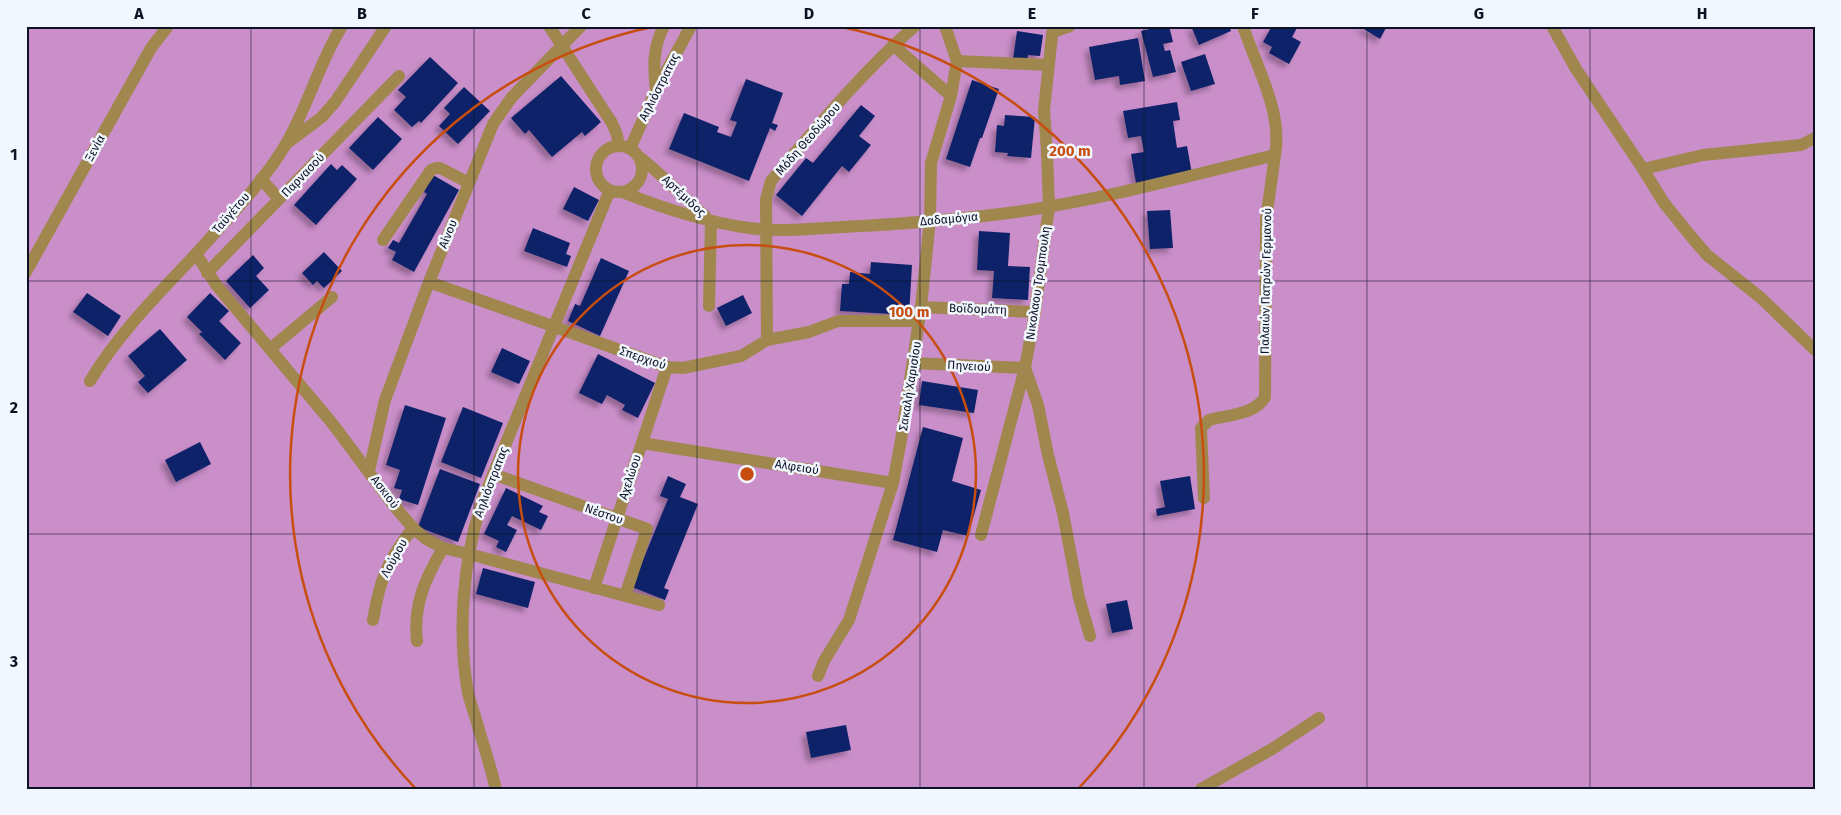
<svg xmlns="http://www.w3.org/2000/svg" width="1841" height="815" font-family="'Fira Sans',sans-serif">
  <style>
    .green { fill: #ca8ec9 }
    .building { fill: #112268; filter: url(#shadow) }
    .lines { fill: none; stroke-linecap: round; stroke-linejoin: round }
    .minor { stroke: #a0874d; stroke-width: 12 }
    .tertiary { stroke: #a0874d; stroke-width: 12 }
    .grid { fill: none; stroke: #0d1322; stroke-width: 1; stroke-opacity: 0.55 }
    .ring { fill: none; stroke: #c74e0f; stroke-width: 2.5 }
    .labels { text-anchor: middle; dominant-baseline: central; stroke-width: 5; stroke-linejoin: round; paint-order: stroke }
    .street-label { font-size: 12px; fill: #0d1322; stroke: #f2f6ff }
    .centre { fill: #c74e0f; stroke: #f2f6ff; stroke-width: 2.5 }
    .ring-label { font-size: 15px; text-anchor: middle; font-weight: bold; fill: #c74e0f; stroke: #f2f6ff; stroke-width: 5; stroke-linejoin: round; paint-order: stroke }
    .neatline { fill: none; stroke: #0d1322; stroke-width: 2 }
    .grid-label { font-size: 16px; text-anchor: middle; font-weight: bold; fill: #0d1322 }
  </style>
  <defs>
    <filter id="shadow"><feDropShadow dx="-4.5" dy="4.5" stdDeviation="2.5" flood-color="#0004"/></filter>
  </defs>
  <rect width="100%" height="100%" fill="#c6d5f8"/>
  <path class="green" d="M 26,26 L 1815,26 L 1815,789 L 26,789 Z"/>
  <path class="building" d="M 1162,26 L 1169,26 L 1173,42 L 1163,44 L 1165,51 L 1170,50 L 1176,72 L 1153,77 L 1141,31 Z
    M 1191,26 L 1229,26 L 1231,31 L 1199,45 Z
    M 1272,26 L 1298,26 L 1292,37 L 1301,42 L 1289,64 L 1269,53 L 1272,47 L 1263,42 Z
    M 1359,26 L 1387,26 L 1380,39 Z
    M 1017,31 L 1043,35 L 1040,56 L 1028,55 L 1027,61 L 1013,59 Z
    M 1138,38 L 1145,81 L 1120,85 L 1119,76 L 1095,80 L 1089,47 Z
    M 1205,54 L 1215,84 L 1191,91 L 1181,62 Z
    M 430,57 L 458,83 L 421,123 L 419,121 L 412,127 L 394,110 L 406,97 L 398,90 Z
    M 561,76 L 601,122 L 585,136 L 582,132 L 552,157 L 529,130 L 525,134 L 511,118 Z
    M 746,79 L 783,93 L 772,123 L 778,125 L 775,131 L 770,128 L 749,181 L 669,149 L 684,113 L 719,127 L 717,132 L 731,137 L 737,122 L 730,120 Z
    M 972,80 L 999,89 L 982,138 L 980,138 L 970,167 L 946,159 Z
    M 464,87 L 490,111 L 458,144 L 439,126 L 450,114 L 444,108 Z
    M 1177,102 L 1180,120 L 1173,121 L 1177,148 L 1187,146 L 1192,174 L 1136,183 L 1131,154 L 1144,152 L 1141,136 L 1128,138 L 1123,111 Z
    M 861,105 L 875,116 L 859,136 L 871,145 L 849,172 L 842,166 L 802,216 L 776,195 L 806,158 L 813,163 Z
    M 1005,115 L 1035,117 L 1031,158 L 1007,156 L 1008,153 L 995,152 L 997,125 L 1004,126 Z
    M 378,117 L 402,139 L 373,170 L 349,148 Z
    M 331,164 L 337,170 L 342,165 L 357,179 L 316,225 L 294,205 Z
    M 433,175 L 459,190 L 414,272 L 392,260 L 396,252 L 388,248 L 393,240 L 399,243 L 427,194 L 424,192 Z
    M 574,187 L 599,200 L 588,221 L 563,209 Z
    M 1170,210 L 1173,248 L 1150,249 L 1147,211 Z
    M 533,228 L 570,243 L 566,254 L 571,256 L 567,267 L 524,251 Z
    M 979,231 L 1010,233 L 1008,266 L 1030,267 L 1028,300 L 992,298 L 994,271 L 977,270 Z
    M 324,252 L 342,271 L 324,288 L 317,281 L 313,285 L 302,273 Z
    M 253,255 L 264,268 L 256,276 L 269,290 L 250,308 L 226,281 Z
    M 601,258 L 629,271 L 600,336 L 568,321 L 575,304 L 580,306 Z
    M 871,262 L 912,265 L 909,315 L 840,311 L 842,284 L 849,284 L 850,272 L 870,274 Z
    M 87,293 L 121,316 L 108,336 L 73,312 Z
    M 210,293 L 229,311 L 219,321 L 241,343 L 225,360 L 199,334 L 202,332 L 187,317 Z
    M 743,295 L 752,313 L 726,326 L 717,308 Z
    M 160,329 L 187,360 L 148,393 L 138,382 L 145,376 L 128,356 Z
    M 502,348 L 530,361 L 519,384 L 491,372 Z
    M 598,354 L 655,383 L 638,418 L 622,410 L 625,405 L 607,395 L 602,404 L 579,393 Z
    M 922,381 L 978,390 L 974,413 L 919,405 Z
    M 405,405 L 446,418 L 418,505 L 399,499 L 402,490 L 394,488 L 400,470 L 386,465 Z
    M 463,407 L 503,423 L 481,478 L 441,462 Z
    M 923,427 L 963,438 L 952,481 L 981,490 L 968,536 L 943,530 L 937,552 L 893,540 Z
    M 200,442 L 211,464 L 176,482 L 165,460 Z
    M 440,469 L 480,484 L 458,542 L 418,527 Z
    M 668,476 L 686,484 L 680,497 L 698,504 L 664,588 L 669,590 L 665,600 L 632,587 L 668,499 L 660,496 Z
    M 1190,476 L 1195,509 L 1157,516 L 1156,509 L 1165,507 L 1160,481 Z
    M 506,488 L 543,506 L 539,512 L 548,516 L 541,530 L 512,516 L 507,525 L 517,530 L 506,552 L 496,547 L 499,541 L 484,534 Z
    M 483,568 L 535,582 L 528,608 L 476,594 Z
    M 1127,600 L 1133,629 L 1112,633 L 1106,604 Z
    M 846,725 L 851,750 L 811,758 L 806,732 Z"/>
  <g class="lines">
    <path class="minor" d="M 549,26 L 612,123 L 617,135 L 619,146
      M 1552,26 L 1576,69 L 1643,169 L 1664,203 L 1694,240 L 1707,255 L 1761,298 L 1815,350
      M 1053,32 L 1070,26
      M 893,45 L 951,96
      M 957,61 L 1049,65
      M 656,90 C 653,67 653,47 664,26
      M 286,144 L 322,117 L 335,102 L 386,26
      M 1643,169 L 1703,155 L 1801,145 L 1815,138
      M 261,179 L 279,199
      M 383,240 L 431,170 L 436,168 L 440,168 L 469,183
      M 207,273 L 399,76
      M 429,282 L 667,367 L 683,368 L 741,356 L 767,340 L 809,332 L 838,321 L 919,321
      M 709,306 L 711,221
      M 921,307 L 1035,312
      M 767,340 L 766,199 L 771,181 C 817,127 862,72 915,26
      M 270,349 L 332,297
      M 913,363 L 1025,368 L 1038,405 L 1048,455 L 1063,513 L 1079,598 L 1090,636
      M 90,381 C 119,333 158,294 196,254
      M 642,443 L 893,483
      M 369,471 L 385,400 L 429,282 L 493,124 L 512,97 L 581,26
      M 493,474 L 647,529 L 625,596
      M 1204,498 L 1201,428 L 1209,420 C 1227,415 1255,415 1265,397 L 1266,220 L 1275,155
      M 981,535 L 1025,368 L 1035,312 L 1049,207 L 1047,152 L 1044,110 L 1053,26
      M 469,554 L 659,605
      M 594,588 L 667,367
      M 373,620 C 380,579 387,561 413,528
      M 417,641 C 413,605 425,579 443,548
      M 818,676 L 824,661 L 849,620 L 893,483 L 901,440 L 921,307 L 930,220 L 931,163 L 951,96 L 957,61 L 945,26
      M 1201,789 L 1272,749 L 1319,718"/>
    <path class="tertiary" d="M 342,26 C 319,63 308,106 286,144 C 263,183 226,220 196,254 L 217,286 L 332,423 L 391,502 L 413,528 L 426,539 L 443,548 L 469,554
      M596 169a23 23 0 1 1 46 0a23 23 0 1 1-46 0Z
      M 630,149 L 656,90 L 691,26
      M 638,156 C 662,174 682,197 705,216
      M 622,192 C 662,208 706,222 749,228 C 786,233 824,227 862,226 C 913,223 965,219 1016,212 C 1104,199 1189,176 1275,155 C 1283,112 1256,66 1243,26
      M 26,272 L 151,48 L 168,26
      M 496,789 C 491,769 485,749 479,730 C 476,718 471,705 468,693 C 457,632 463,558 483,499 L 610,190"/>
  </g>
  <path class="grid" d="M 251,26 L 251,789M 474,26 L 474,789M 697,26 L 697,789M 920,26 L 920,789M 1144,26 L 1144,789M 1367,26 L 1367,789M 1590,26 L 1590,789M 26,281 L 1815,281M 26,534 L 1815,534"/>
  <g class="ring">
    <circle cx="747" cy="474" r="229"/>
    <path d="M416 789A457 457 0 0 1 652 27M842 27A457 457 0 0 1 1078 789"/>
  </g>
  <g class="labels">
    <g class="street-label">
      <text transform="translate(659 87) rotate(-63)">Αηλιόστρατας</text>
      <text transform="translate(808 139) rotate(-49)">Μόδη Θεοδώρου</text>
      <text transform="translate(95 148) rotate(-61)">Ξενία</text>
      <text transform="translate(303 175) rotate(-46)">Παρνασού</text>
      <text transform="translate(684 196) rotate(43)">Αρτέμιδος</text>
      <text transform="translate(231 213) rotate(-49)">Ταϋγέτου</text>
      <text transform="translate(949 219) rotate(-5)">Δαδαμόγια</text>
      <text transform="translate(448 234) rotate(-68)">Αίνου</text>
      <text transform="translate(1266 281) rotate(-89)">Παλαιών Πατρών Γερμανού</text>
      <text transform="translate(1038 283) rotate(-82)">Νικολαου Τρομπουλη</text>
      <text transform="translate(978 309) rotate(2)">Βοϊδομάτη</text>
      <text transform="translate(643 358) rotate(19)">Σπερχιού</text>
      <text transform="translate(969 366) rotate(3)">Πηνειού</text>
      <text transform="translate(910 386) rotate(-81)">Σακαλή Χαρισίου</text>
      <text transform="translate(797 467) rotate(9)">Αλφειού</text>
      <text transform="translate(630 477) rotate(-72)">Αχελώου</text>
      <text transform="translate(491 482) rotate(-69)">Αηλιόστρατας</text>
      <text transform="translate(385 492) rotate(53)">Ασκιού</text>
      <text transform="translate(604 514) rotate(19)">Νέστου</text>
      <text transform="translate(394 558) rotate(-61)">Λούρου</text>
    </g>
  </g>
  <circle cx="747" cy="474" r="8" class="centre"/>
  <g class="ring-label">
    <text x="1070" y="156">200 m</text>
    <text x="909" y="317">100 m</text>
  </g>
  <rect width="1841" height="815" fill="none" stroke="#f2f6ff" stroke-width="55"/>
  <rect x="28" y="28" width="1786" height="760" class="neatline"/>
  <g class="grid-label">
    <text x="139" y="19">A</text>
    <text x="362" y="19">B</text>
    <text x="586" y="19">C</text>
    <text x="809" y="19">D</text>
    <text x="1032" y="19">E</text>
    <text x="1255" y="19">F</text>
    <text x="1479" y="19">G</text>
    <text x="1702" y="19">H</text>
    <text x="14" y="160">1</text>
    <text x="14" y="413">2</text>
    <text x="14" y="667">3</text>
  </g>
</svg>
